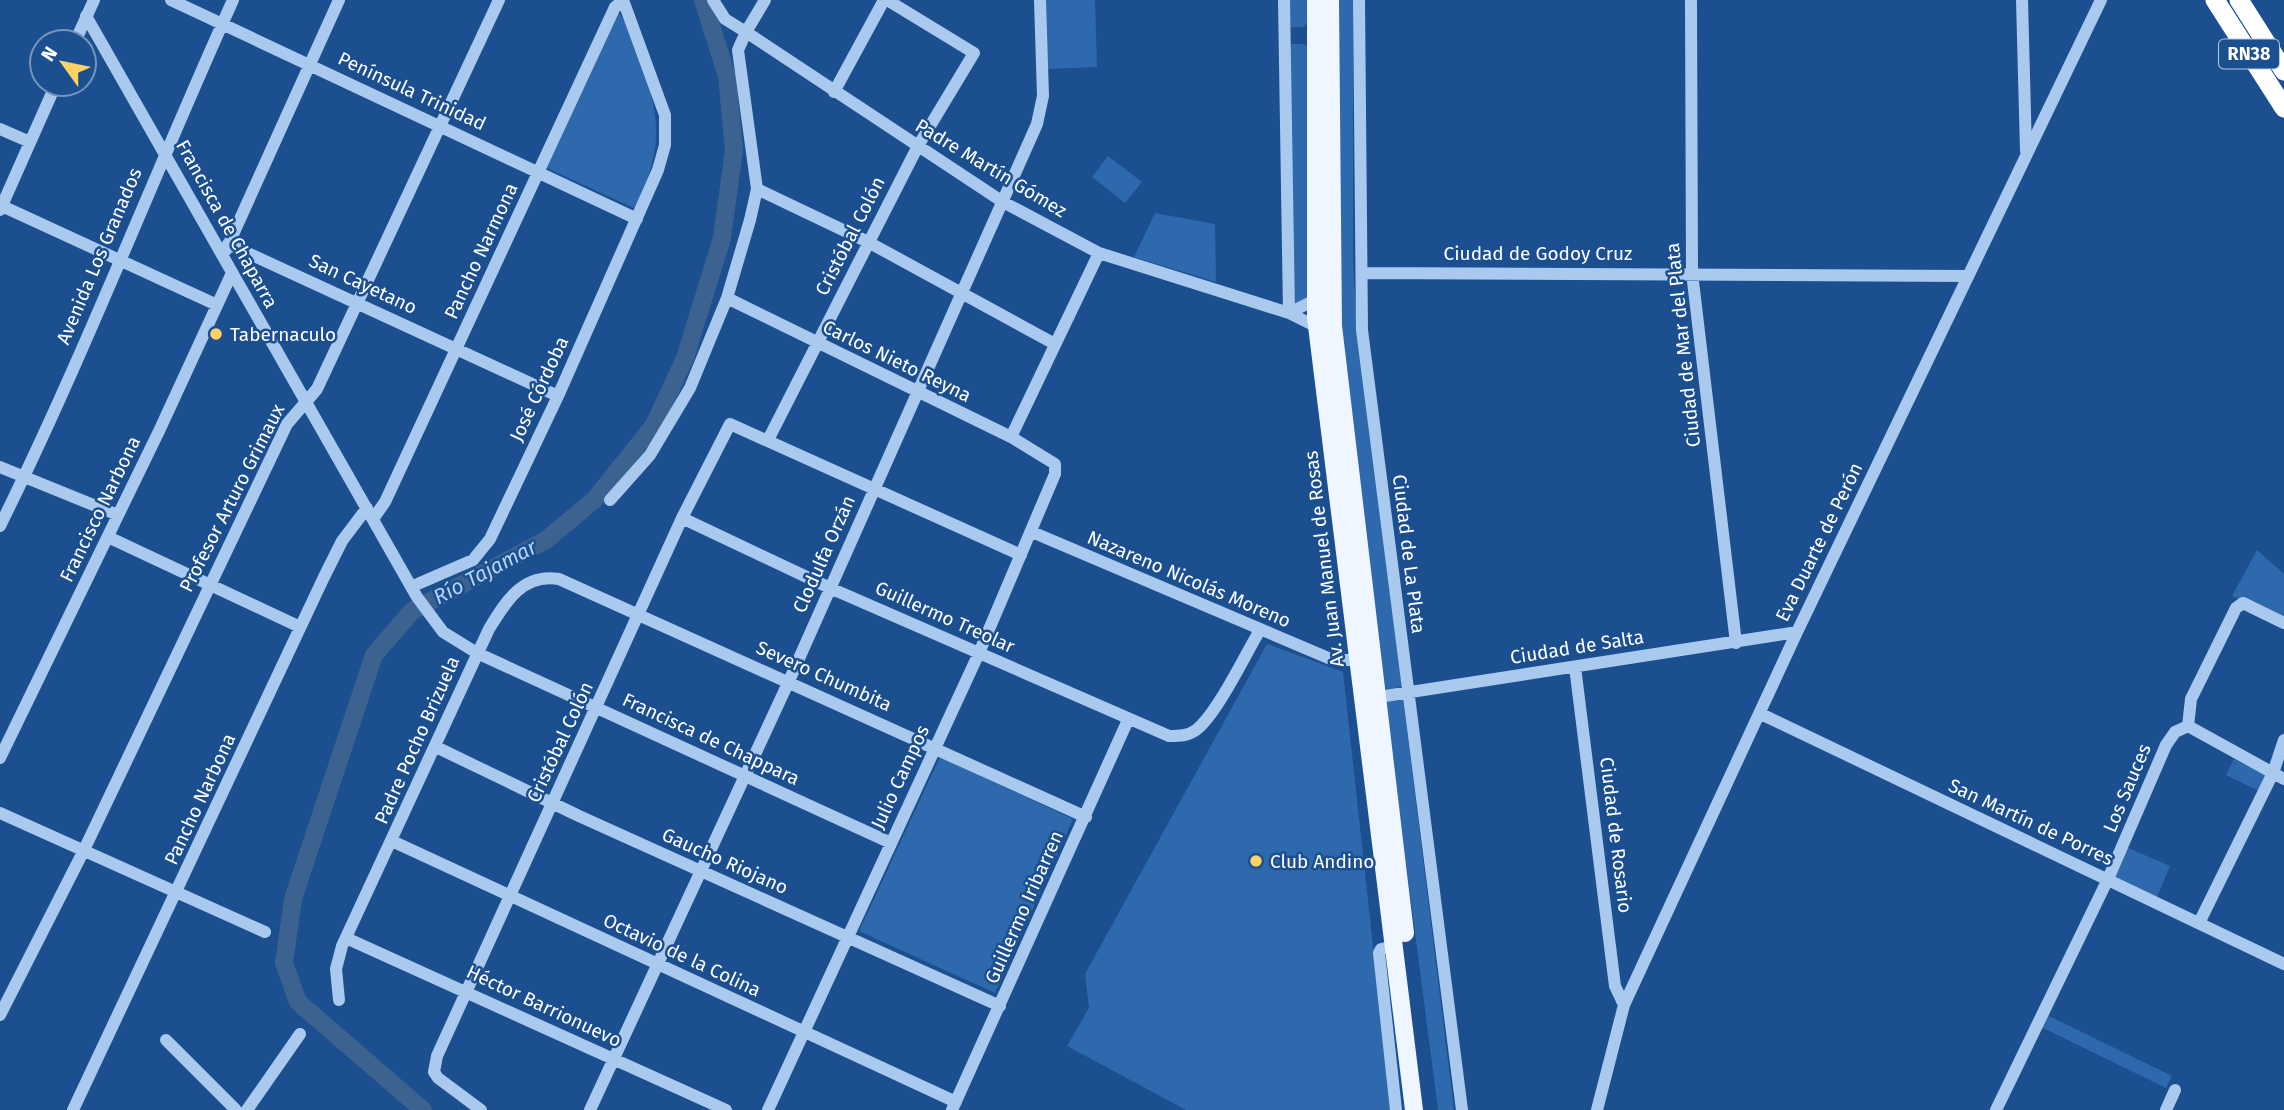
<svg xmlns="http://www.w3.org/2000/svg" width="2284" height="1110" font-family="'Fira Sans',sans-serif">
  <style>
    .green { fill: #2e69ad }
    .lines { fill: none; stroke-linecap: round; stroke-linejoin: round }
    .river { stroke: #3c6290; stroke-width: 18 }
    .minor { stroke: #a9c9ee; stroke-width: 12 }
    .major { stroke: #f0f6ff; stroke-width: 18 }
    .highway { stroke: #fff; stroke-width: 19 }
    .poi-dot { fill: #ffd166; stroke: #1b4f8f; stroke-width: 2.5 }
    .labels { text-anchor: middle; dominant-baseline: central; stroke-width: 5; stroke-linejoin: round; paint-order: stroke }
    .shield { fill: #1b4f8f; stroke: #bbcadd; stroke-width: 2 }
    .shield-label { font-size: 18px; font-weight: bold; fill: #fff }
    .street-label { font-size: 19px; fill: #fff; stroke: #1b4f8f }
    .poi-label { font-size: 19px; fill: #fff; stroke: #1b4f8f; text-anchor: start }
    .water-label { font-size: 21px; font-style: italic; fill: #b5d3f5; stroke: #1b4f8f }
  </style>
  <rect width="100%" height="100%" fill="#1b4f8f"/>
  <path class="green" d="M 1046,0 L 1095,0 L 1097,67 L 1047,69 Z
    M 1281,0 L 1311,0 L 1311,16 L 1304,27 L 1281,28 Z
    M 1336,0 L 1353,0 L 1353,261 L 1357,331 L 1402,687 L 1382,690 L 1339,311 Z
    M 619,13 C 630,28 635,45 641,62 C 663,124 661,149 636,209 L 547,168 Z
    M 1282,44 L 1304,44 L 1309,48 L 1311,299 L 1303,304 L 1289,302 Z
    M 1108,156 L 1142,182 L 1125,203 L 1092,177 Z
    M 1155,213 L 1215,224 L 1216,282 L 1134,257 Z
    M 2257,550 L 2284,574 L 2284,619 L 2232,596 Z
    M 1267,644 L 1343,672 L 1391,1110 L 1186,1110 L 1067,1046 L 1089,1008 L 1085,974 Z
    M 1403,697 L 1454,1110 L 1438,1110 L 1385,700 Z
    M 940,757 L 1073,819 L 995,993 L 859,931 Z
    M 2234,759 L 2269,776 L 2261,792 L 2226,775 Z
    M 2124,846 L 2170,866 L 2155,902 L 2109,879 Z
    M 2047,1015 L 2172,1076 L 2166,1088 L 2041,1027 Z"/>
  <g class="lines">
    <path class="river" d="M 423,1110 L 298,1002 L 284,963 L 293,899 L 374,655 L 412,611 L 546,540 L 594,500 L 654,425 L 685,358 L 722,238 L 734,150 L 727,76 L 703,0"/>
    <path class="minor" d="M 171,0 L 637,219
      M 765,0 L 746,32 L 1003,202 L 1099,253 L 1289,313 L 1315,300
      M 1284,0 L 1289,313 L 1317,327
      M 1359,0 L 1362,330 L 1462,1110
      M 1691,0 L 1692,273 L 1736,643
      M 2022,0 L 2026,151
      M 86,16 L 417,597 L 443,632 L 477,653 L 891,843
      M 75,42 L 94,0
      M 834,92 L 884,0
      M 0,129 L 30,142
      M 757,189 L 868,242 L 1053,343
      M 2,206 L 217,305
      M 0,210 L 56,84
      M 228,244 L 558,396
      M 226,250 L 339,0
      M 1362,273 L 1966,276
      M 727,298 L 1011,437 L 1055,464 L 1055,474 L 979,653 L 768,1110
      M 1011,437 L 1099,253
      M 768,440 L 918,146 L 974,53 L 887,0
      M 0,467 L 118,515
      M 610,500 L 650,455 L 690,388 L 727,298 L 750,220 L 757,189 L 738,50 L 746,32 L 725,19 L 713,0
      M 682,518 L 830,588 L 1169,736 C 1179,736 1188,736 1196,730 C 1217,714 1245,655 1260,630
      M 373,519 L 385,502 L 615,7 L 623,1
      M 0,526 C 85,354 154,175 233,0
      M 1032,532 L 1333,660 L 1363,660
      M 108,537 L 300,627
      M 413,586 L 473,560 L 490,539 L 558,396 L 658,170 L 665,145 L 665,115 L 623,0
      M 1575,667 L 1615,986 L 1624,1005
      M 1372,698 L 1797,632
      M 1761,714 L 2284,964
      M 2188,726 L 2284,779
      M 436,747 L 579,816 L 1000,1006
      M 0,758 L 160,429 L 231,275
      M 0,813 L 265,932
      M 392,841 L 956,1102
      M 2199,923 L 2273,773 L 2284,740
      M 346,938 L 726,1110
      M 1395,946 L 1381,949 L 1379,953 L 1396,1110
      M 339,1000 L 336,969 L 342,946 L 489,629 C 506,601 523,573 559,579 L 1086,817
      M 0,1015 L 83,852 L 287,424 L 317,389 L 499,0
      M 166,1040 L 236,1110
      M 73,1110 L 324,577 L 342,541 L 367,508
      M 247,1110 L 300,1034
      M 481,1110 L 438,1078 L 434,1072 L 437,1056 L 682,518 L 730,424 L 1021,555
      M 590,1110 L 789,681 L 1037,124 L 1043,96 L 1040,0
      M 952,1110 L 1128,720
      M 1597,1110 L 1624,1005 L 1797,632 L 2101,0
      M 1996,1110 L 2108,879 L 2166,745 L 2175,732 L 2188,726 L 2191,699 L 2236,608 L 2243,603 L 2284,623
      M 2166,1110 L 2175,1090"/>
    <path class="major" d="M 1316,0 L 1316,318 L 1414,1110
      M 1330,0 L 1333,326 L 1405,933"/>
    <path class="highway" d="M 2215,0 L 2284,108
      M 2239,0 L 2284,71"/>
  </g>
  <g class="poi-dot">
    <circle cx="216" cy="334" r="7"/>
    <circle cx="1256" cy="861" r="7"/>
  </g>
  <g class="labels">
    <rect class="shield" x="2219" y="39.5" width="60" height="29" rx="5"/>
    <g class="shield-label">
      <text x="2249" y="54">RN38</text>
    </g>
    <g class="street-label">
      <text transform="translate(412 91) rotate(25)">Península Trinidad</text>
      <text transform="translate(991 168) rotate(31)">Padre Martín Gómez</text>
      <text transform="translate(227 224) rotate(61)">Francisca de Chaparra</text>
      <text transform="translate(850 236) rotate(-63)">Cristóbal Colón</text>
      <text transform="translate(481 251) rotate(-65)">Pancho Narmona</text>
      <text x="1538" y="253">Ciudad de Godoy Cruz</text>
      <text transform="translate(99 256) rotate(-67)">Avenida Los Granados</text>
      <text transform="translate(363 284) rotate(25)">San Cayetano</text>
      <text transform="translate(1683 345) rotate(-96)">Ciudad de Mar del Plata</text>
      <text transform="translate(897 361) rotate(26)">Carlos Nieto Reyna</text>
      <text transform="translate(539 389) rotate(-65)">José Córdoba</text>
      <text transform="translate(232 498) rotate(-63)">Profesor Arturo Grimaux</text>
      <text transform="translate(100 509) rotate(-64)">Francisco Narbona</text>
      <text transform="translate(1819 542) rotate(-64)">Eva Duarte de Perón</text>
      <text transform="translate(824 554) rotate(-66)">Clodulfa Orzán</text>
      <text transform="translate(1409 554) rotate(83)">Ciudad de La Plata</text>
      <text transform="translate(1324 559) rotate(-97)">Av. Juan Manuel de Rosas</text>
      <text transform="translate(1189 579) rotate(23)">Nazareno Nicolás Moreno</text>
      <text transform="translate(945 617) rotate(24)">Guillermo Treolar</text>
      <text transform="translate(1577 647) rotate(-9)">Ciudad de Salta</text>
      <text transform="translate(824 676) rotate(24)">Severo Chumbita</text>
      <text transform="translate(711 739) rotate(25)">Francisca de Chappara</text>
      <text transform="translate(417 740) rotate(-66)">Padre Pocho Brizuela</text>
      <text transform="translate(560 742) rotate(-65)">Cristóbal Colón</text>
      <text transform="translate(900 777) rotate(-65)">Julio Campos</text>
      <text transform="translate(2127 788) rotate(-67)">Los Sauces</text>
      <text transform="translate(200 799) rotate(-65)">Pancho Narbona</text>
      <text transform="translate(2031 822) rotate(25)">San Martín de Porres</text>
      <text transform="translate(1616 835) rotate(83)">Ciudad de Rosario</text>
      <text transform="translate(725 861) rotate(24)">Gaucho Riojano</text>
      <text transform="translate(1024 907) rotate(-66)">Guillermo Iribarren</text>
      <text transform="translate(682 955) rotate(25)">Octavio de la Colina</text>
      <text transform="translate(544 1006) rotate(25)">Héctor Barrionuevo</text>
    </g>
    <g class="poi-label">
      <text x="230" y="334">Tabernaculo</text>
      <text x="1270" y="861">Club Andino</text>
    </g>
    <g class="water-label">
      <text transform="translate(485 572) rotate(-28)">Río Tajamar</text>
    </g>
  </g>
  <g transform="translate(63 63) rotate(303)"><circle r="33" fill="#1b4f8f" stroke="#7695bc" stroke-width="2"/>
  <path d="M0-5L12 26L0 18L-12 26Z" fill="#ffd166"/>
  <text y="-10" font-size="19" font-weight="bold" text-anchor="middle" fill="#ffffff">N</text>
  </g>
</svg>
